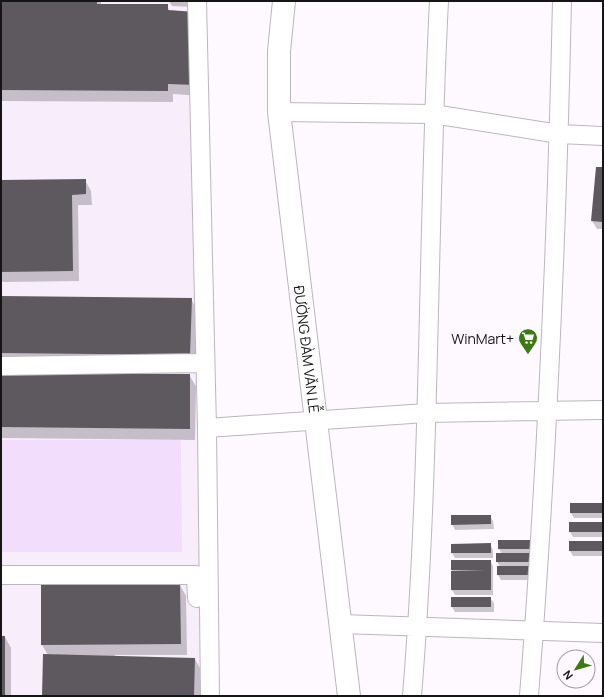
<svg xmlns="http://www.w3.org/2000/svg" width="604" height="697" font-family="Manrope,sans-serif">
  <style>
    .built { fill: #f7edfb }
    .green { fill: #f3ddfc }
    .shadow { fill: #0003 }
    .building { fill: #5d595f }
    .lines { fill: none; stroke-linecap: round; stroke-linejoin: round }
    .minor-casing { stroke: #bcb7be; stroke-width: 20 }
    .major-casing { stroke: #bcb7be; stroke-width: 24 }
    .minor { stroke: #fff; stroke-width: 18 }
    .major { stroke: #fff; stroke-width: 22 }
    .labels { text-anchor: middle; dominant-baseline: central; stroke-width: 4; stroke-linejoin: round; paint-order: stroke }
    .poi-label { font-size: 14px; fill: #151416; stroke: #fdf9ff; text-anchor: end }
    .street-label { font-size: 14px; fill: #151416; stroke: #fdf9ff }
  </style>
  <rect width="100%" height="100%" fill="#fdf9ff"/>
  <path class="built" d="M 1,1 L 200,1 L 203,696 L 1,696 Z"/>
  <path class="green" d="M 1,440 L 181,440 L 182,552 L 1,552 Z"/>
  <path class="shadow" d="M 1,1 L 101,1 L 101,5 L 167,5 L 202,96 L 173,94 L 173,102 L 1,101 Z
    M 169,1 L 193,1 L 193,7 L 172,6 Z
    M 603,168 L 603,229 L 597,229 L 592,221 Z
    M 85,180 L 91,191 L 92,205 L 78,205 L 79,281 L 3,282 L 1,279 L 1,181 Z
    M 1,297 L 191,299 L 197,310 L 196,366 L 1,363 Z
    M 1,374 L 189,375 L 196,386 L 195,440 L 1,438 Z
    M 603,504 L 603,518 L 574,518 L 571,513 Z
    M 490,516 L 493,521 L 494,529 L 455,530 L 452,524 Z
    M 603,523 L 603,537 L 573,537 L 570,532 Z
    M 499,541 L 537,541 L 539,580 L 501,580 L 498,575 L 498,567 L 500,567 L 497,562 L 497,554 L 502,554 L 499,549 Z
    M 603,542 L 603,556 L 573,556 L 570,551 Z
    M 490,544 L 493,550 L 493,558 L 455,558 L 452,553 Z
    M 452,561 L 490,561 L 493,566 L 493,595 L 455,595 L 452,590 Z
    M 180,585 L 186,596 L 187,655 L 115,655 L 115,657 L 195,659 L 201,670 L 200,696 L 43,696 L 48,655 L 42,645 Z
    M 490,598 L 494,603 L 494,612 L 455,612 L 452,607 Z
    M 1,637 L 5,637 L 11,648 L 11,696 L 1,696 Z"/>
  <path class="building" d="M 1,1 L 97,1 L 97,4 L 168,4 L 168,10 L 196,12 L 197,85 L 168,84 L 168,91 L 1,90 Z
    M 596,167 L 603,167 L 603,222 L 591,221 Z
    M 86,179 L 86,194 L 72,195 L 73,271 L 1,272 L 1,180 Z
    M 1,296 L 192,298 L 190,355 L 1,353 Z
    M 1,373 L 190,374 L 190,429 L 1,427 Z
    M 570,503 L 603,503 L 603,513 L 570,513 Z
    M 451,515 L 491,515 L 491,524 L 451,525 Z
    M 569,522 L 603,522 L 603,532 L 569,532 Z
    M 498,540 L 538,540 L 538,549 L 498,549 Z
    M 569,541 L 603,541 L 603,551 L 569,551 Z
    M 491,543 L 491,553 L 451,553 L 451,544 Z
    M 496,553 L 536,553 L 536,562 L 496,562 Z
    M 451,560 L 491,560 L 491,590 L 451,590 L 451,571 L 486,570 L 451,570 Z
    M 497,566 L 537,566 L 537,575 L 497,575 Z
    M 41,584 L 180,584 L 181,644 L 41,645 Z
    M 451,597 L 491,597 L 491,607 L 451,607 Z
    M 1,636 L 5,636 L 5,696 L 1,696 Z
    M 43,654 L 195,658 L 194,696 L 42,696 Z"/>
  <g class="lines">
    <g class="minor-casing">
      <path id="minor" d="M 197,1 L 207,428 L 210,696
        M 279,112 L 433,114 L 559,134 L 603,136
        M 1,366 L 198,363
        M 207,428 L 426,413 L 603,410
        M 1,575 L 196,575 L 197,598
        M 341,624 L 603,633
        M 412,696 C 431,465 427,232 439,1
        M 529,696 C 547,465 557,233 562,1"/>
    </g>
    <g class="major-casing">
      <g id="major">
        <path id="s1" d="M 284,1 L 279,51 L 279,112 L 349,696"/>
      </g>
    </g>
    <use href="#minor" class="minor"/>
    <use href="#major" class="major"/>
  </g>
  <defs>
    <g id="supermarket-pin" transform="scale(1)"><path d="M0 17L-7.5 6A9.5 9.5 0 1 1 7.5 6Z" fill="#3d7914" stroke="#fdf9ff"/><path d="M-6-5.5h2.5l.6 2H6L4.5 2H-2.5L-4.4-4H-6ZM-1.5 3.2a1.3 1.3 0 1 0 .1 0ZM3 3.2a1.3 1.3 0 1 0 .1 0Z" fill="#fff"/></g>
  </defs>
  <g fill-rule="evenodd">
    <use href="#supermarket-pin" x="528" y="338"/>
  </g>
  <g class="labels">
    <g class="poi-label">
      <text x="514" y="338">WinMart+</text>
    </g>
    <g class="street-label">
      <text stroke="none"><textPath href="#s1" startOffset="350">ĐƯỜNG ĐÀM VĂN LỄ</textPath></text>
    </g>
  </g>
  <rect width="604" height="697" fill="none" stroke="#151416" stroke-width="4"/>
  <g transform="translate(576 669) rotate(233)"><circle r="19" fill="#fdf9ff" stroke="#a09da2"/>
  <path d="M0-3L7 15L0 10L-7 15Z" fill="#3d7914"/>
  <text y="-6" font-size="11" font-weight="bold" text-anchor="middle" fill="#151416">N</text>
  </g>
</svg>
